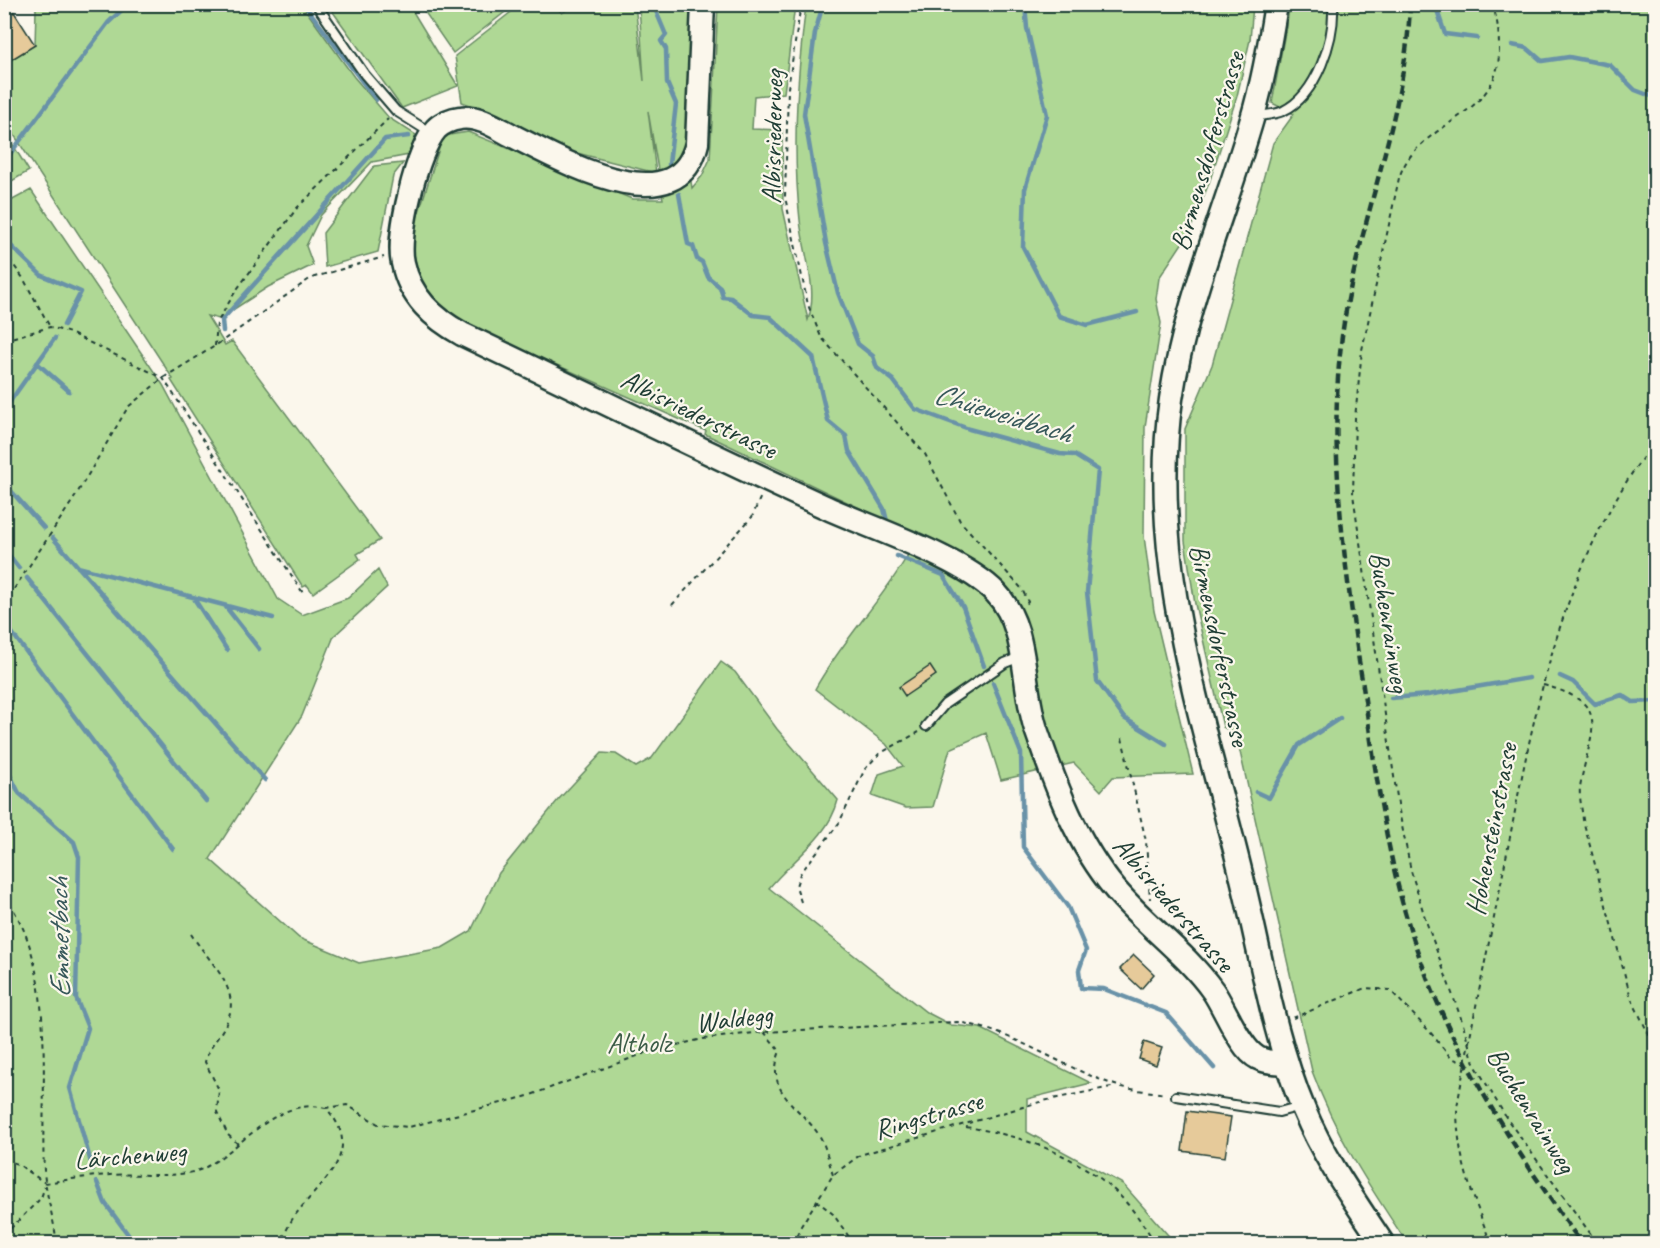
<svg xmlns="http://www.w3.org/2000/svg" width="1660" height="1248" font-family="Caveat,sans-serif">
  <style>
    .green { fill: #afd895; stroke: #678a64; stroke-width: 1.5 }
    .lines { fill: none; stroke-linecap: round; stroke-linejoin: round }
    .stream { stroke: #6992a8; stroke-width: 4.5 }
    .building { fill: #e6ca9a; stroke: #1f3d34; stroke-width: 1.5 }
    .lane-casing { stroke: #1f3d34; stroke-width: 12 }
    .secondary-casing { stroke: #1f3d34; stroke-width: 27 }
    .path { stroke: #1f3d34; stroke-width: 2; stroke-dasharray: 4.5 4.5; stroke-linecap: butt }
    .lane { stroke: #fbf7ec; stroke-width: 8 }
    .secondary { stroke: #fbf7ec; stroke-width: 22 }
    .rail { stroke: #1f3d34; stroke-width: 4.5; stroke-dasharray: 9 4.5; stroke-linecap: butt }
    .labels { text-anchor: middle; dominant-baseline: central; stroke-width: 4.5; stroke-linejoin: round; paint-order: stroke }
    .street-label { font-size: 28px; fill: #1f3d34; stroke: #fbf7ec }
    .park-label { font-size: 28px; fill: #3c5c47; stroke: #fbf7ec }
    .water-label { font-size: 30px; font-style: italic; fill: #38595b; stroke: #fbf7ec }
  </style>
  <rect width="100%" height="100%" fill="#fbf7ec"/>
  <filter id="ink" filterUnits="userSpaceOnUse"><feTurbulence type="fractalNoise" baseFrequency=".0167" numOctaves="2"/><feDisplacementMap in="SourceGraphic" scale="12" xChannelSelector="R" yChannelSelector="G"/><feConvolveMatrix kernelMatrix="1 2 1 2 8 2 1 2 1" color-interpolation-filters="sRGB"/></filter>
  <g filter="url(#ink)">
    <path class="green" d="M 33,5 L 302,5 L 354,77 L 389,118 L 416,135 L 409,155 L 372,162 L 321,215 L 306,246 L 313,265 L 268,287 L 219,319 L 207,316 L 225,345 L 232,341 L 380,540 L 357,554 L 360,559 L 313,593 L 307,585 L 303,587 L 171,380 L 173,379 L 5,121 L 4,64 L 35,45 L 36,9 Z
      M 328,5 L 409,5 L 458,86 L 402,108 Z
      M 420,5 L 514,5 L 453,53 Z
      M 520,5 L 554,5 L 562,13 L 574,5 L 635,5 L 644,81 L 639,5 L 693,5 L 685,143 L 692,188 L 702,176 L 710,159 L 718,5 L 795,5 L 784,93 L 754,96 L 752,129 L 782,130 L 783,209 L 808,320 C 819,289 803,252 800,220 C 792,148 797,77 806,5 L 1253,5 L 1250,40 L 1237,96 L 1209,183 L 1189,233 L 1159,278 L 1156,299 L 1161,323 L 1145,427 L 1144,536 L 1154,611 L 1193,774 L 1113,777 L 1101,791 L 1074,763 L 1001,780 L 986,733 L 950,749 L 933,807 L 906,808 L 872,796 L 879,774 L 903,766 L 886,744 L 815,689 C 845,635 891,592 918,536 L 705,434 L 706,431 L 457,321 L 420,287 L 411,237 L 443,136 L 468,132 L 632,199 L 663,199 L 648,111 L 656,173 L 565,150 L 490,112 L 462,102 L 455,56 Z
      M 1290,5 L 1655,5 L 1655,1243 L 1407,1243 C 1369,1186 1336,1136 1312,1071 L 1236,734 L 1223,727 L 1195,604 L 1185,541 L 1185,429 L 1212,365 L 1273,143 L 1294,114 L 1272,103 Z
      M 5,132 L 29,171 L 10,182 L 5,174 Z
      M 403,163 L 393,176 L 378,252 L 325,267 L 323,233 L 374,166 Z
      M 31,190 L 163,385 L 278,599 L 302,615 L 348,598 L 378,570 L 387,587 L 334,636 L 302,716 L 210,859 L 299,938 L 359,963 L 442,948 L 471,931 L 499,873 L 558,800 L 602,753 L 616,754 L 636,767 L 652,758 L 721,662 L 735,672 L 777,729 L 838,800 C 829,837 792,860 769,888 L 926,1012 L 951,1025 L 980,1028 L 1091,1083 L 1027,1099 L 1027,1132 L 1123,1184 L 1175,1243 L 5,1243 L 4,195 L 9,202 Z"/>
    <g class="lines">
      <path class="stream" d="M 304,4 L 376,100
        M 653,4 L 666,35 L 661,41 L 666,49 L 667,83 L 676,104 L 669,164
        M 823,4 L 815,33 L 804,114 L 826,243 L 838,293 L 858,344 L 873,356 L 877,368 L 893,380 L 915,409 L 969,429 L 1060,454 L 1074,455 L 1098,470 L 1087,592 L 1097,681 L 1124,718 L 1166,744
        M 1025,4 L 1027,28 L 1047,115 L 1025,189 L 1023,247 L 1059,316 L 1087,325 L 1137,312
        M 1435,4 L 1445,34 L 1477,38
        M 1512,45 L 1527,48 L 1542,61 L 1569,57 L 1610,65 L 1635,90 L 1656,98
        M 4,162 L 108,23 L 128,4
        M 679,194 L 688,244 L 693,246 L 697,259 L 702,262 L 708,277 L 720,287 L 723,297 L 731,298 L 753,315 L 770,317 L 813,357 L 828,421 L 846,436 L 849,451 L 884,509 L 888,525
        M 4,239 L 41,275 L 81,292 L 64,325
        M 223,331 L 222,320 L 385,139 L 409,136
        M 37,363 L 69,391
        M 4,410 L 55,338
        M 4,483 L 44,528
        M 53,538 L 265,780
        M 4,549 L 19,568
        M 897,556 L 943,575 L 963,607 L 984,666
        M 78,567 L 273,618
        M 27,578 L 206,801
        M 193,597 L 227,650
        M 226,607 L 259,649
        M 4,622 L 173,849
        M 1560,676 L 1573,682 L 1595,704 L 1622,695 L 1633,702 L 1656,701
        M 993,683 L 1021,753 L 1023,847 L 1068,907 L 1086,950 L 1079,970 L 1081,988 L 1104,989 L 1166,1013 L 1214,1068
        M 1391,698 L 1428,695 L 1529,678
        M 4,763 L 19,793 L 74,842 L 79,857 L 76,998 L 88,1028 L 70,1088 L 93,1170
        M 1256,792 L 1269,798 L 1299,745 L 1340,718
        M 97,1182 L 105,1203 L 135,1244"/>
    </g>
    <path class="building" d="M 14,12 L 35,45 L 4,64 L 4,18 Z
      M 930,666 L 936,675 L 905,696 L 899,687 Z
      M 1134,955 L 1154,974 L 1141,989 L 1120,969 Z
      M 1144,1042 L 1162,1048 L 1156,1065 L 1139,1059 Z
      M 1187,1111 L 1231,1117 L 1225,1157 L 1182,1151 Z"/>
    <g class="lines">
      <g class="lane-casing">
        <path id="lane" d="M 316,4 L 365,75 L 396,111 L 431,133
          M 1255,116 C 1264,115 1275,115 1283,111 C 1317,95 1335,39 1333,4
          M 926,726 L 945,704 L 1005,663 L 1020,657
          M 1176,1096 L 1279,1112 L 1301,1106"/>
      </g>
      <g class="secondary-casing">
        <path id="secondary" d="M 703,4 L 697,143 C 678,227 561,160 515,137 C 499,129 479,115 460,118 C 452,119 442,123 436,129 C 417,150 396,236 403,263 C 410,297 433,318 462,334 C 582,391 702,451 823,506 C 870,528 962,557 996,593 C 1030,629 1021,688 1037,732 C 1056,787 1077,844 1115,889 C 1145,925 1185,952 1213,991 C 1225,1008 1240,1049 1258,1058 C 1267,1063 1277,1062 1287,1063
          M 1276,4 C 1270,43 1263,82 1252,119 C 1225,212 1185,303 1171,399 C 1147,563 1204,721 1242,878 C 1261,955 1273,1036 1304,1110 C 1324,1158 1354,1200 1383,1244"/>
      </g>
      <path class="path" d="M 801,4 L 788,88 L 785,197 L 808,305 L 821,337 L 925,454 L 960,521 L 1022,589 L 1028,602 L 1026,604
        M 1492,4 C 1498,20 1499,33 1499,50 C 1500,120 1417,120 1399,178 L 1362,350 L 1355,418 L 1353,494 L 1399,811 L 1411,871 L 1426,921 L 1463,1024 L 1474,1063 L 1507,1119 L 1598,1244
        M 1647,4 L 1656,15
        M 4,252 L 23,278 L 50,327
        M 4,340 L 50,327 L 70,333 L 163,378 L 303,593
        M 215,346 L 217,323 L 235,292 L 297,208 L 388,119
        M 4,604 L 75,497 L 128,407 L 163,378 L 215,346 L 311,278 L 384,257
        M 672,605 L 752,517 L 761,496
        M 1543,685 C 1616,704 1589,731 1580,787 C 1579,797 1582,809 1583,820 L 1631,998 L 1656,1049
        M 1122,738 L 1146,841 L 1150,899
        M 4,896 C 58,964 40,1088 44,1171 C 46,1196 54,1219 57,1244
        M 801,902 L 796,886 L 800,874 L 839,823 L 865,769 L 879,754 L 919,732
        M 191,934 C 206,958 239,986 229,1016 C 224,1033 209,1045 205,1062 L 219,1090 L 217,1112 L 228,1135 L 238,1144
        M 1293,1018 L 1365,988 L 1390,990 L 1430,1032 L 1451,1058 L 1465,1063
        M 764,1032 L 780,1051 C 764,1093 799,1105 819,1135 C 826,1146 829,1163 833,1175
        M 326,1108 L 347,1105 L 378,1124 L 409,1127 L 528,1096 L 651,1051 L 703,1039 L 763,1032 L 957,1022 C 1015,1031 1060,1067 1115,1085 C 1130,1090 1149,1091 1165,1094
        M 966,1127 C 1021,1135 1083,1156 1123,1199 C 1135,1212 1146,1228 1156,1244
        M 4,1160 L 18,1164 L 45,1183
        M 45,1183 C 67,1180 88,1176 110,1175 C 136,1173 179,1179 202,1169 C 243,1149 275,1096 326,1108 C 366,1152 322,1180 296,1214 C 289,1223 285,1234 280,1244
        M 816,1200 L 833,1214 L 854,1244
        M 4,1235 L 41,1198 L 45,1186
        M 795,1244 L 801,1226 L 833,1175 L 860,1155 L 1043,1101 L 1116,1086
        M 1491,1244 C 1473,1195 1457,1161 1457,1107 C 1471,1026 1489,944 1505,863 C 1533,717 1561,560 1656,440"/>
      <use href="#lane" class="lane"/>
      <use href="#secondary" class="secondary"/>
      <path class="rail" d="M 1410,4 C 1406,118 1357,224 1342,336 C 1328,446 1343,552 1359,661 C 1372,742 1381,825 1403,905 C 1440,1037 1504,1134 1582,1244"/>
    </g>
  </g>
  <g class="labels">
    <g class="street-label">
      <text transform="translate(772 137) rotate(-89)">Albisriederweg</text>
      <text transform="translate(1207 151) rotate(-74)">Birmensdorferstrasse</text>
      <text transform="translate(699 414) rotate(26)">Albisriederstrasse</text>
      <text transform="translate(1390 622) rotate(81)">Buchenrainweg</text>
      <text transform="translate(1220 645) rotate(78)">Birmensdorferstrasse</text>
      <text transform="translate(1491 829) rotate(-79)">Hohensteinstrasse</text>
      <text transform="translate(1174 904) rotate(49)">Albisriederstrasse</text>
      <text transform="translate(734 1018) rotate(-7)">Waldegg</text>
      <text transform="translate(1532 1110) rotate(58)">Buchenrainweg</text>
      <text transform="translate(928 1115) rotate(-16)">Ringstrasse</text>
      <text transform="translate(130 1155) rotate(-5)">Lärchenweg</text>
    </g>
    <g class="park-label">
      <text x="639" y="1042">Altholz</text>
    </g>
    <g class="water-label">
      <text transform="translate(1003 413) rotate(17)">Chüeweidbach</text>
      <text transform="translate(59 938) rotate(-91)">Emmetbach</text>
    </g>
  </g>
  <rect width="1660" height="1248" fill="none" stroke="#fbf7ec" stroke-width="24"/>
  <rect x="12" y="12" width="1636" height="1224" fill="none" stroke="#1f3d34" stroke-width="2" filter="url(#ink)"/>
</svg>
